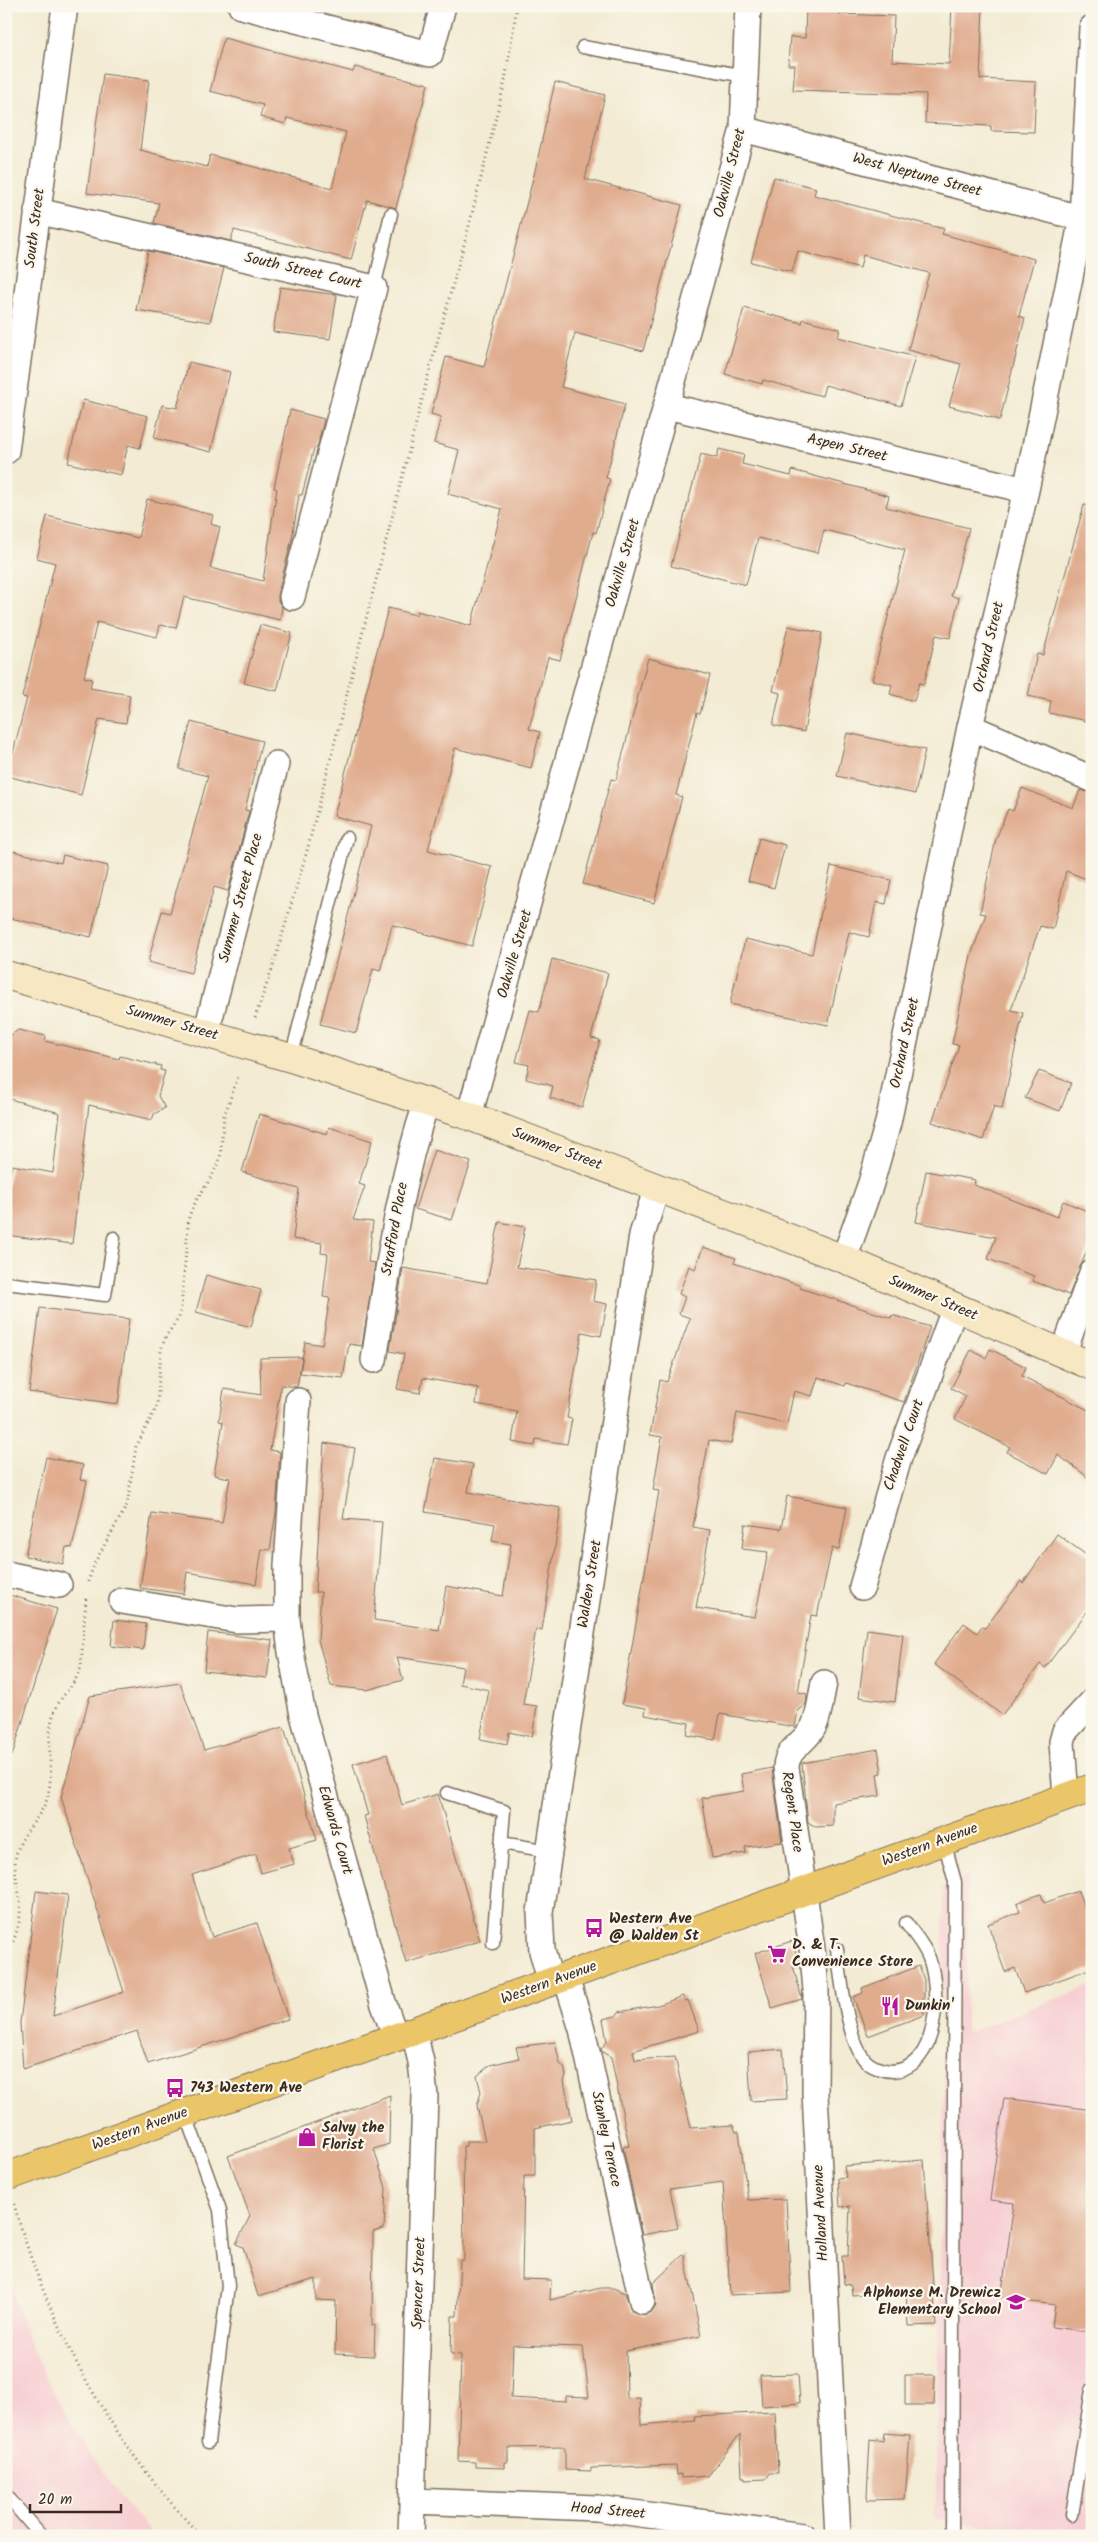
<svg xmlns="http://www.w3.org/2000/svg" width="1098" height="2542" font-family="Kalam,sans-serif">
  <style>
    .built { fill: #f7cfd3 }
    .building { fill: #e0ac8e; fill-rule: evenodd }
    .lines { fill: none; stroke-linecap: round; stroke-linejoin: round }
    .service-casing { stroke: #7b6e5d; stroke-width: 15 }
    .minor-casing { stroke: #7b6e5d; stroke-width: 28 }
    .secondary-casing { stroke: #7b6e5d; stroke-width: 30 }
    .primary-casing { stroke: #7b6e5d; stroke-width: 30 }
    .path { stroke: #7b6e5d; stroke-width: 3; stroke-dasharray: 1 4; stroke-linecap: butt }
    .service { stroke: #fff; stroke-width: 12 }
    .minor { stroke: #fff; stroke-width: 25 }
    .secondary { stroke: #f7e8c3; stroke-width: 28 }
    .primary { stroke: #ebc669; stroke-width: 28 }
    .labels { text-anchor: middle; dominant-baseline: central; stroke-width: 4.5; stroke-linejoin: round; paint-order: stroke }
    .street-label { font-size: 15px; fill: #3b2a1e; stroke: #fbf7ec }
    .poi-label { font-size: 15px; font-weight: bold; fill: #3b2a1e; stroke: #fbf7ec; text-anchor: start }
  </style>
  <rect width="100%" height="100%" fill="#fbf7ec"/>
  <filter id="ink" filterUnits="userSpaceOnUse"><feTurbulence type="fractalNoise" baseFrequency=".02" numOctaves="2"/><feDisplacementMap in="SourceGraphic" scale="10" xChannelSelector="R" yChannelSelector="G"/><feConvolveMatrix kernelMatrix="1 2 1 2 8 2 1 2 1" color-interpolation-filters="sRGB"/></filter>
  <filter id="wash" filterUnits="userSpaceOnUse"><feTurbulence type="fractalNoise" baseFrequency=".0096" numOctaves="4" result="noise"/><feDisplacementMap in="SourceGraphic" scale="20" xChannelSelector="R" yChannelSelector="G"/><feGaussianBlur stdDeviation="1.12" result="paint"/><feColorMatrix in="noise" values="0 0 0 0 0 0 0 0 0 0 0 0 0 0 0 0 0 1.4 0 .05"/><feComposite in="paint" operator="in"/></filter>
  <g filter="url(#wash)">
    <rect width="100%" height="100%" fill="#f3ebd3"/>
    <path class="built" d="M 967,1877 L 966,2033 L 1092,1985 L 1092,2536 L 1056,2536 L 935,2519 L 944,2085 L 943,1887 Z
      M 6,2276 L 32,2350 L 62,2407 L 91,2456 L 127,2505 L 154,2536 L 6,2536 Z"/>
    <g id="blocks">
      <path class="building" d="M 806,6 L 840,6 L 839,14 L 894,16 L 892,61 L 949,64 L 952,6 L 983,6 L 980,79 L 1036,82 L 1034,132 L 991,131 L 991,126 L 925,123 L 926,94 L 793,90 L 795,65 L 788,65 L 790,37 L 805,38 Z
        M 224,38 L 353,72 L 355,67 L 428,84 L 396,208 L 367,200 L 351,260 L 234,230 L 231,241 L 154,223 L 159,203 L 87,193 L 103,74 L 149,80 L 140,150 L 207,167 L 210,155 L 332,188 L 346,132 L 287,118 L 285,124 L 260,117 L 263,105 L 210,91 Z
        M 555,82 L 605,95 L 585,179 L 682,205 L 643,351 L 575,333 L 561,387 L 625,404 L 606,478 L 610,479 L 596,533 L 593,532 L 560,660 L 548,657 L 529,729 L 540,732 L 531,768 L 455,748 L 428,850 L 492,867 L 472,946 L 392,925 L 380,971 L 373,969 L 356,1033 L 320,1024 L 371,826 L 334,816 L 388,608 L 416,615 L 417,611 L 471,626 L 502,509 L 448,494 L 459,450 L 434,443 L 441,417 L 431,414 L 446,357 L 484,367 L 534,175 Z
        M 774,177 L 816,188 L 814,195 L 944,229 L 942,234 L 1034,259 L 1019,316 L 1025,318 L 1000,420 L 949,406 L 961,364 L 908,350 L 929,273 L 863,255 L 860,268 L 798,251 L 792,272 L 751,262 Z
        M 148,251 L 224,268 L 210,322 L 136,310 Z
        M 280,287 L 337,295 L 330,339 L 273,332 Z
        M 744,308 L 802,323 L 803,319 L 840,329 L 838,337 L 915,357 L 901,406 L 825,385 L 822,396 L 763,380 L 762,384 L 725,374 Z
        M 189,362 L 230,372 L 211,452 L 154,438 L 162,405 L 177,408 Z
        M 83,400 L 148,416 L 140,448 L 128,445 L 121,475 L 68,463 Z
        M 290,410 L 324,419 L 317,448 L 314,448 L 302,495 L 299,495 L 292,539 L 278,593 L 278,601 L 282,607 L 280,620 L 184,597 L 176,628 L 160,625 L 157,637 L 97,622 L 84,677 L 92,679 L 90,688 L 130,695 L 126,723 L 99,719 L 81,795 L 7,776 L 27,698 L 22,697 L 55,563 L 37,558 L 47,516 L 138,538 L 147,499 L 213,515 L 211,524 L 220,527 L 210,568 L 263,581 L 277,489 L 274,488 Z
        M 719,449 L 744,455 L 742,464 L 791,476 L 792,470 L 889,496 L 886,507 L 969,528 L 951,596 L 959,598 L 950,638 L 936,635 L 924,684 L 919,683 L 914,701 L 890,694 L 892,685 L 872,680 L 905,550 L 824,530 L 818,553 L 758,538 L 746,585 L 671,566 L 701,454 L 717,458 Z
        M 1084,505 L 1092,506 L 1092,701 L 1087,721 L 1049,713 L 1051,701 L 1028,696 L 1037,654 L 1043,655 Z
        M 260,625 L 292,633 L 277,691 L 244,683 Z
        M 788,626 L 822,633 L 804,732 L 773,725 L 780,693 L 773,691 Z
        M 648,658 L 710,675 L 700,714 L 697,713 L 676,795 L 682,797 L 654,903 L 583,884 L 611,779 L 616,780 Z
        M 191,722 L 262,741 L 245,810 L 249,811 L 228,891 L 214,887 L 191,973 L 148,962 L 162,911 L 170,913 L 208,776 L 179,769 Z
        M 847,733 L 925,750 L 915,794 L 837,776 Z
        M 1022,788 L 1073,808 L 1080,790 L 1092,793 L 1092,881 L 1066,871 L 1053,929 L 1040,926 L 1011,1010 L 1023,1013 L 1002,1109 L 994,1106 L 983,1140 L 932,1122 L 959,1045 L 952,1044 L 971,955 L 986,914 L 980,913 L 996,839 L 1008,809 L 1013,811 Z
        M 759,838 L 785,845 L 774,888 L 748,881 Z
        M 13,851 L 61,863 L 63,855 L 108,866 L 91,937 L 6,917 L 6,880 Z
        M 831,866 L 891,880 L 886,904 L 876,902 L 869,937 L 849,932 L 828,1025 L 730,1004 L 745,939 L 812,954 Z
        M 552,959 L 608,973 L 591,1038 L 600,1040 L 582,1107 L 550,1098 L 553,1086 L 526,1079 L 529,1065 L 516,1062 L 530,1010 L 539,1012 Z
        M 18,1030 L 46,1036 L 45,1041 L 119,1059 L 120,1056 L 161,1066 L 160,1070 L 165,1071 L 158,1096 L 165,1108 L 154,1114 L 152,1120 L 89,1105 L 72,1244 L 6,1235 L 6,1192 L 12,1165 L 53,1173 L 60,1113 L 6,1098 L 6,1051 L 10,1036 Z
        M 1039,1071 L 1071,1083 L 1060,1111 L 1025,1098 Z
        M 259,1114 L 327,1134 L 329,1127 L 372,1141 L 359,1184 L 365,1186 L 353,1220 L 373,1222 L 368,1262 L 375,1263 L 362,1346 L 349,1344 L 343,1378 L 300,1373 L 305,1342 L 322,1345 L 330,1298 L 323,1297 L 328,1254 L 321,1253 L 322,1243 L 293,1239 L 299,1189 L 242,1172 Z
        M 434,1150 L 471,1162 L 452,1220 L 415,1209 Z
        M 926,1171 L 975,1180 L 974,1185 L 1057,1217 L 1063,1201 L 1092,1213 L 1092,1238 L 1069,1295 L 1033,1281 L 1034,1276 L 988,1259 L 996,1237 L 916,1222 Z
        M 499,1222 L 525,1227 L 517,1267 L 596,1280 L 593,1301 L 607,1304 L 601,1336 L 582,1332 L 567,1418 L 572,1419 L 567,1444 L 536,1439 L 535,1446 L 512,1442 L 517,1411 L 476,1404 L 478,1388 L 423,1378 L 420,1393 L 397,1389 L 404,1354 L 390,1351 L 403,1268 L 487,1283 Z
        M 703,1247 L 736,1258 L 734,1263 L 801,1286 L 800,1288 L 891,1318 L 892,1315 L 930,1327 L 904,1402 L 846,1383 L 845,1386 L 818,1377 L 812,1396 L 794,1391 L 787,1424 L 737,1413 L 731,1444 L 709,1440 L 693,1527 L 710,1530 L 696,1608 L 755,1617 L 768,1552 L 742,1549 L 745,1524 L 781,1529 L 787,1496 L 847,1507 L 839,1550 L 832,1548 L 817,1616 L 811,1615 L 798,1692 L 807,1694 L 806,1704 L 798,1710 L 795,1727 L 720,1714 L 715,1740 L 687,1735 L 689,1723 L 645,1715 L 646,1708 L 622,1704 L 659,1491 L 653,1490 L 662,1437 L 650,1435 L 660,1380 L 667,1382 L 690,1318 L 679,1314 L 685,1297 L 679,1294 L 689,1266 L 695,1269 Z
        M 206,1275 L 261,1290 L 251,1327 L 196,1312 Z
        M 40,1308 L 129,1319 L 118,1404 L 29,1392 Z
        M 990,1349 L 1026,1367 L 1022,1376 L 1092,1412 L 1092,1480 L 1058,1455 L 1048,1474 L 1007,1452 L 1010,1447 L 955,1419 L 966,1396 L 951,1388 L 971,1350 L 986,1358 Z
        M 302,1357 L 297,1387 L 281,1385 L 270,1450 L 280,1452 L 276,1512 L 270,1550 L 262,1549 L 256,1584 L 187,1572 L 184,1594 L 140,1588 L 152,1513 L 222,1523 L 230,1478 L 214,1475 L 223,1422 L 219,1421 L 224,1389 L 261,1395 L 260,1358 Z
        M 324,1443 L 355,1448 L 343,1519 L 382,1522 L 374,1620 L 439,1630 L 446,1586 L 503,1596 L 511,1544 L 492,1541 L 495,1524 L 425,1512 L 435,1458 L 473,1464 L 468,1492 L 561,1508 L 542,1630 L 536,1629 L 523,1704 L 537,1706 L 532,1737 L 509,1732 L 507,1744 L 480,1739 L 489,1690 L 460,1684 L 463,1667 L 397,1657 L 403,1680 L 367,1690 L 331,1686 L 318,1640 L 321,1592 L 315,1592 Z
        M 46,1457 L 83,1465 L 80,1480 L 87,1481 L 72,1548 L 66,1547 L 63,1564 L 25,1556 Z
        M 1057,1534 L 1092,1559 L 1092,1605 L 1045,1668 L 1040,1664 L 1002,1715 L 934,1664 L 964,1623 L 977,1633 L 982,1626 L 985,1628 L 1021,1581 L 1023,1583 Z
        M 6,1594 L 57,1609 L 12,1756 L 6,1755 Z
        M 114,1620 L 146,1624 L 143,1650 L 111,1646 Z
        M 867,1629 L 903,1634 L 895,1702 L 859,1697 Z
        M 208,1632 L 272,1640 L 267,1678 L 204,1671 Z
        M 180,1683 L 204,1750 L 284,1727 L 317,1840 L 289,1848 L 294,1864 L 261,1873 L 256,1854 L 192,1875 L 212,1937 L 257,1923 L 288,2019 L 148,2064 L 137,2031 L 23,2069 L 20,2023 L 36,1891 L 68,1895 L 53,2016 L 124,1992 L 61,1797 L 90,1696 Z
        M 878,1749 L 882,1773 L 877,1774 L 880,1796 L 833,1803 L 833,1826 L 816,1827 L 808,1822 L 802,1763 Z
        M 387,1754 L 402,1805 L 438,1794 L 480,1941 L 406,1963 L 364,1816 L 368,1815 L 353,1764 Z
        M 772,1768 L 782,1842 L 745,1847 L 746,1853 L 712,1858 L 702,1798 L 744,1791 L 741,1774 Z
        M 1078,1891 L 1092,1927 L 1092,1968 L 1024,1993 L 1015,1968 L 1005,1972 L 988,1924 L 1020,1912 L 1017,1903 L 1029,1898 L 1041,1894 L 1044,1903 Z
        M 792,1941 L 799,1964 L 793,1966 L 802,1999 L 772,2008 L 755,1953 Z
        M 919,1966 L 924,1980 L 924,2015 L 868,2036 L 853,1997 L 863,1993 L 862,1988 Z
        M 683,1996 L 685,2001 L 688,2000 L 699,2031 L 633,2051 L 635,2060 L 675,2057 L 691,2128 L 733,2125 L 736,2132 L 739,2132 L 748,2200 L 786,2199 L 791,2292 L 730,2295 L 723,2182 L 670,2189 L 678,2228 L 642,2235 L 623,2147 L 629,2146 L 611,2057 L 602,2052 L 601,2049 L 607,2041 L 603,2019 L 616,2016 L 619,2012 L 658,2005 Z
        M 555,2042 L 560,2064 L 564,2067 L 566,2076 L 564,2081 L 572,2120 L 535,2128 L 535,2176 L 524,2176 L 522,2279 L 551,2280 L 550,2300 L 601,2288 L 613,2288 L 625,2293 L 632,2311 L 645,2315 L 652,2311 L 656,2305 L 653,2283 L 684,2254 L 701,2336 L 626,2351 L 627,2399 L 640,2398 L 641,2425 L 695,2420 L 694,2416 L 775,2412 L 778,2473 L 770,2473 L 766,2479 L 745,2480 L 745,2477 L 742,2477 L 740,2434 L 708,2476 L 681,2478 L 681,2474 L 677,2475 L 676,2465 L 591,2468 L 591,2471 L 565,2470 L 565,2447 L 508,2448 L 508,2462 L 505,2462 L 505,2468 L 475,2467 L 475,2462 L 458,2461 L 461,2355 L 451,2354 L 452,2316 L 457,2316 L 460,2260 L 464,2260 L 463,2146 L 466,2146 L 466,2141 L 485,2141 L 477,2106 L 481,2092 L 477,2076 L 490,2065 L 519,2058 L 516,2047 ZM 513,2345 L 583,2347 L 589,2397 L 566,2396 L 566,2401 L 511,2398 Z
        M 783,2049 L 787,2099 L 751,2101 L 748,2052 Z
        M 390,2095 L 389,2144 L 374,2149 L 386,2188 L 384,2229 L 373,2232 L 372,2325 L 375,2325 L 374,2356 L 335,2354 L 336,2301 L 316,2300 L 316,2279 L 258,2296 L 243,2247 L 236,2244 L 250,2216 L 228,2156 Z
        M 1004,2098 L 1092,2110 L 1092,2332 L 1052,2327 L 1055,2305 L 1001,2298 L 1014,2203 L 990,2200 Z
        M 924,2160 L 936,2325 L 908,2326 L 906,2291 L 852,2295 L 851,2285 L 844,2284 L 842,2256 L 848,2256 L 850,2206 L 840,2207 L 838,2178 L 846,2177 L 844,2166 Z
        M 798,2374 L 800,2403 L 762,2406 L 760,2375 Z
        M 905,2375 L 935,2375 L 934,2405 L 905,2405 Z
        M 884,2433 L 910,2435 L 905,2499 L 868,2500 L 867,2496 L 870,2439 L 883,2441 Z"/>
    </g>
  </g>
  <g filter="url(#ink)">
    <use href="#blocks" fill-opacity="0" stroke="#7b6e5d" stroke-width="1"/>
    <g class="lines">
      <g class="service-casing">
        <path id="service" d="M 583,47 L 745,76
          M 374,288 L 391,214
          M 291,1058 L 347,838
          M 6,1283 L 105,1295 L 114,1238
          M 447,1793 L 504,1811 L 493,1943
          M 944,1841 L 955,1882 L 952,2536
          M 501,1843 L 549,1851
          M 837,1949 C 841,1977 847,2040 865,2060 C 871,2067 883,2071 893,2071 C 939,2067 941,1992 929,1958 C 924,1945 914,1934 906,1923
          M 185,2113 L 220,2210 L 228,2286 L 208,2442
          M 6,2495 L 41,2536
          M 1072,2515 L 1092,2390"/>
      </g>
      <g class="minor-casing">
        <path id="minor" d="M 241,6 L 430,54 L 443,6
          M 743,129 L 1092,221
          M 37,211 L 374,288 L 292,597
          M 667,406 L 1026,490
          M 6,451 L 65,6
          M 970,727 L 1092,779
          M 206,1033 L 276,764
          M 469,1116 L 743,129 L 748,6
          M 844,1259 L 871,1183 L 888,1123 L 970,727 L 1026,490 L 1082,219 L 1092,28
          M 1063,1354 L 1092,1273
          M 374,1360 C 388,1271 398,1186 427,1101
          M 298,1401 L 287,1566 L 287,1619 L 291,1652 L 303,1715 L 383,2002 L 396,2038
          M 6,1574 L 59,1585
          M 862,1587 L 899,1458 L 955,1307
          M 122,1601 L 237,1620 L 287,1619
          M 824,1683 C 821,1696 820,1713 814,1726 C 806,1743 787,1747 786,1767 L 813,1956 L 816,1990 L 815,2093 L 838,2536
          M 1066,1797 L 1062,1742 L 1065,1731 L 1092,1702
          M 566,1978 L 582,2029 L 642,2301
          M 551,1983 L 542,1951 L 540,1912 L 642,1235 L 657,1187
          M 412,2501 L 597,2508 L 803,2536
          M 411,2536 L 425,2096 L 421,2062 L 414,2032"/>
      </g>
      <g class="secondary-casing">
        <path id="secondary" d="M 6,975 L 291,1058 L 469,1116 L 844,1259 L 1092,1366"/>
      </g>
      <g class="primary-casing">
        <path id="primary" d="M 6,2177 L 1092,1788"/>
      </g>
      <path class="path" d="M 255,1018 L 274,963 L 307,851 L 430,368 L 468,230 L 505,81 L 517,6
        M 88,1582 L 95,1562 L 127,1505 L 136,1447 L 157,1406 L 161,1350 L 166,1336 L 179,1318 L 181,1308 L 189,1216 L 197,1199 L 211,1178 L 220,1159 L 224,1116 L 239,1074
        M 6,1955 C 16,1938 22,1920 20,1900 C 18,1885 13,1871 16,1855 C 21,1833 40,1819 47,1799 C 55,1772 45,1743 53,1716 C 58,1697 76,1685 81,1667 L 86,1596
        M 14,2204 C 49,2329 111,2442 201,2536"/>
      <use href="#service" class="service"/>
      <use href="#minor" class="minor"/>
      <use href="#secondary" class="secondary"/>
      <use href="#primary" class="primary"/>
    </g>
  </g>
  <defs>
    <g id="bus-bare" transform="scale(1.5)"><path d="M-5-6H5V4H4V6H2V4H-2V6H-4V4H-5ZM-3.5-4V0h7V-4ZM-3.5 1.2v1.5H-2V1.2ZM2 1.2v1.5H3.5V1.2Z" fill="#b5179e" stroke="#fbf7ec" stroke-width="2.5" paint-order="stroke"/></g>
    <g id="supermarket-bare" transform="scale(1.5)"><path d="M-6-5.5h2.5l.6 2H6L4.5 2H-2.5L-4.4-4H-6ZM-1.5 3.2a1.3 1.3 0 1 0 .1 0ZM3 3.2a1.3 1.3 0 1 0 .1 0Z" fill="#b5179e" stroke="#fbf7ec" stroke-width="2.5" paint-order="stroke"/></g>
    <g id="restaurant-bare" transform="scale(1.5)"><path d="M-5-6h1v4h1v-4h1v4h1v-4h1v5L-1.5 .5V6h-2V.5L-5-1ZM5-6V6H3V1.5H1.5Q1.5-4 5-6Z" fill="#b5179e" stroke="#fbf7ec" stroke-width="2.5" paint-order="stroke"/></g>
    <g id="shop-bare" transform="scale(1.5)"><path d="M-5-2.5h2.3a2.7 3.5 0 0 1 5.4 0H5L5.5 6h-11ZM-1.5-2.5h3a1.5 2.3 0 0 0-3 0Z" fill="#b5179e" stroke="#fbf7ec" stroke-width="2.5" paint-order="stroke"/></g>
    <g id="school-bare" transform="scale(1.5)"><path d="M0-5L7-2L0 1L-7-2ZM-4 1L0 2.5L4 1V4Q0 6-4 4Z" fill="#b5179e" stroke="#fbf7ec" stroke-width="2.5" paint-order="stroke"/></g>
  </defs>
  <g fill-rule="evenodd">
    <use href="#bus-bare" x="594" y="1928"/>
    <use href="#supermarket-bare" x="777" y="1954"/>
    <use href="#restaurant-bare" x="890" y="2006"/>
    <use href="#bus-bare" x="175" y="2088"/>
    <use href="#shop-bare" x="307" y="2137"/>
    <use href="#school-bare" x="1016" y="2302"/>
  </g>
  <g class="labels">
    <g class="street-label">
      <text transform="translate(730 173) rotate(-76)">Oakville Street</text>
      <text transform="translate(917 175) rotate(15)">West Neptune Street</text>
      <text transform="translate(35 228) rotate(-83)">South Street</text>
      <text transform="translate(303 271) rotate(13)">South Street Court</text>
      <text transform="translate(847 448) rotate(13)">Aspen Street</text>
      <text transform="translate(623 563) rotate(-74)">Oakville Street</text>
      <text transform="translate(989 647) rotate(-77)">Orchard Street</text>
      <text transform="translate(241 898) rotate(-75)">Summer Street Place</text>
      <text transform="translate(515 954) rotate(-74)">Oakville Street</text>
      <text transform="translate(172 1023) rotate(16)">Summer Street</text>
      <text transform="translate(905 1043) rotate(-78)">Orchard Street</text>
      <text transform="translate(557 1149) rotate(21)">Summer Street</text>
      <text transform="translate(395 1229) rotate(-80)">Strafford Place</text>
      <text transform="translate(933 1298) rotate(23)">Summer Street</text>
      <text transform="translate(904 1445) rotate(-71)">Chadwell Court</text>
      <text transform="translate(590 1584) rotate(-81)">Walden Street</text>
      <text transform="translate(792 1812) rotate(82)">Regent Place</text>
      <text transform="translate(335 1830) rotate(74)">Edwards Court</text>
      <text transform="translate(930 1845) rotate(-20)">Western Avenue</text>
      <text transform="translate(549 1983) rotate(-20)">Western Avenue</text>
      <text transform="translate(140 2129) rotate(-20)">Western Avenue</text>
      <text transform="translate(606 2139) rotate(78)">Stanley Terrace</text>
      <text transform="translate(821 2213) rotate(-93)">Holland Avenue</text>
      <text transform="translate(419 2283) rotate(-88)">Spencer Street</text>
      <text transform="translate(608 2511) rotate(5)">Hood Street</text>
    </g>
    <g class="poi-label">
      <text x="609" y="1919">Western Ave<tspan x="609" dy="17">@ Walden St</tspan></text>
      <text x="792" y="1945">D. &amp; T.<tspan x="792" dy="17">Convenience Store</tspan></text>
      <text x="905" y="2006">Dunkin'</text>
      <text x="190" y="2088">743 Western Ave</text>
      <text x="322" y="2128">Salvy the<tspan x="322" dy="17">Florist</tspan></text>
      <text x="1001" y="2293" text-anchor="end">Alphonse M. Drewicz<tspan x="1001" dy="17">Elementary School</tspan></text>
    </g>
  </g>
  <rect width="1098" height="2542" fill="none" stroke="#fbf7ec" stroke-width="25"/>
  <path d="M30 2504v8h91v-8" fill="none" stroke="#3b2a1e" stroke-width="2.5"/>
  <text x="38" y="2504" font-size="15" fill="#3b2a1e" stroke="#fbf7ec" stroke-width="4" paint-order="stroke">20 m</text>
</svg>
